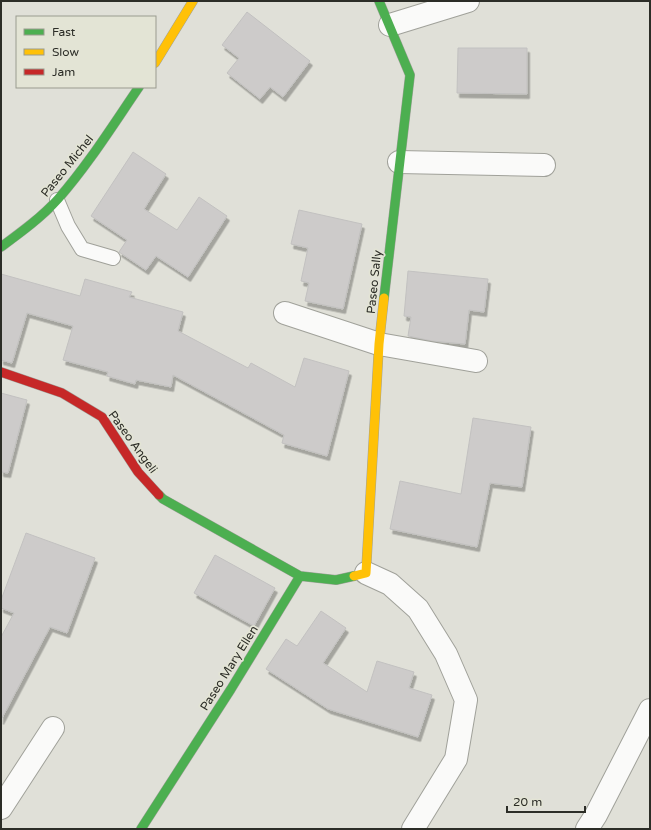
<svg xmlns="http://www.w3.org/2000/svg" width="651" height="830" font-family="'Varela Round',sans-serif">
  <style>
    .building { fill: #cdcbca; stroke: #c2c1c0; filter: url(#shadow) }
    .lines { fill: none; stroke-linecap: round; stroke-linejoin: round }
    .lane-casing { stroke: #a0a19a; stroke-width: 16 }
    .street-casing { stroke: #a0a19a; stroke-width: 24 }
    .fast-casing { stroke: #a0a19a; stroke-width: 10 }
    .slow-casing { stroke: #a0a19a; stroke-width: 10 }
    .jam-casing { stroke: #a0a19a; stroke-width: 10 }
    .lane { stroke: #fafaf9; stroke-width: 14 }
    .street { stroke: #fafaf9; stroke-width: 22 }
    .fast { stroke: #4caf50; stroke-width: 9 }
    .slow { stroke: #ffc107; stroke-width: 9 }
    .jam { stroke: #c62828; stroke-width: 9 }
    .labels { text-anchor: middle; dominant-baseline: central; stroke-width: 3.5; stroke-linejoin: round; paint-order: stroke }
    .street-label { font-size: 12px; fill: #2c2d27; stroke: #e3e4d5 }
  </style>
  <defs>
    <filter id="shadow"><feDropShadow dx="2.5" dy="4.5" stdDeviation="0" flood-color="#0004"/></filter>
  </defs>
  <rect width="100%" height="100%" fill="#e0e0d8"/>
  <path class="building" d="M 247,12 L 310,61 L 283,97 L 270,87 L 260,99 L 227,73 L 239,58 L 222,45 Z
    M 458,48 L 527,48 L 527,94 L 457,93 Z
    M 133,152 L 166,174 L 144,209 L 177,230 L 199,197 L 227,216 L 188,277 L 156,256 L 146,270 L 119,252 L 127,240 L 91,216 Z
    M 299,210 L 362,224 L 343,309 L 305,301 L 309,283 L 301,281 L 308,248 L 291,244 Z
    M 408,271 L 488,279 L 484,312 L 469,310 L 465,344 L 432,341 L 408,336 L 411,317 L 404,316 Z
    M 1,274 L 80,296 L 85,279 L 132,292 L 129,297 L 183,312 L 178,331 L 248,368 L 251,363 L 295,387 L 304,358 L 349,371 L 327,456 L 282,443 L 284,435 L 173,375 L 171,387 L 136,380 L 135,384 L 107,376 L 108,372 L 63,360 L 73,326 L 27,313 L 12,363 L 1,360 Z
    M 1,393 L 27,400 L 8,473 L 1,472 Z
    M 473,418 L 531,427 L 522,487 L 490,483 L 477,547 L 390,529 L 400,481 L 461,494 Z
    M 26,533 L 95,558 L 67,633 L 50,627 L 1,720 L 1,637 L 14,613 L 1,608 L 1,600 Z
    M 215,555 L 275,588 L 254,626 L 194,593 Z
    M 321,611 L 346,628 L 323,663 L 367,692 L 377,661 L 414,672 L 409,688 L 432,695 L 418,737 L 328,709 L 266,669 L 286,639 L 297,646 Z"/>
  <g class="lines">
    <g class="lane-casing">
      <path id="lane" d="M 57,200 L 68,226 L 82,249 L 113,258"/>
    </g>
    <g class="street-casing">
      <path id="street" d="M 390,25 L 468,1
        M 399,162 L 544,165
        M 285,313 L 379,344 L 476,361
        M 366,573 L 390,584 L 418,609 L 446,654 L 466,700 L 456,759 L 413,829
        M 1,808 L 53,728
        M 587,829 L 596,815 L 650,710"/>
    </g>
    <g class="fast-casing">
      <path id="fast" d="M 379,1 L 410,75 L 384,298
        M 1,247 C 20,233 42,217 58,199 C 88,165 113,125 139,87
        M 159,495 L 163,499 L 300,576
        M 141,829 L 231,689 L 300,576 L 336,580 L 354,576"/>
    </g>
    <g class="slow-casing">
      <path id="slow" d="M 155,63 L 193,1
        M 354,576 L 366,573 L 379,344 L 384,298"/>
    </g>
    <g class="jam-casing">
      <path id="jam" d="M 1,372 L 62,393 L 102,417 L 138,472 L 159,495"/>
    </g>
    <use href="#lane" class="lane"/>
    <use href="#street" class="street"/>
    <use href="#fast" class="fast"/>
    <use href="#slow" class="slow"/>
    <use href="#jam" class="jam"/>
  </g>
  <g class="labels">
    <g class="street-label">
      <text transform="translate(67 166) rotate(-51)">Paseo Michel</text>
      <text transform="translate(374 282) rotate(-84)">Paseo Sally</text>
      <text transform="translate(133 442) rotate(54)">Paseo Angeli</text>
      <text transform="translate(229 668) rotate(-58)">Paseo Mary Ellen</text>
    </g>
  </g>
  <rect width="651" height="830" fill="none" stroke="#2c2d27" stroke-width="4"/>
  <rect x="16" y="16" width="140" height="72" fill="#e3e4d5" stroke="#9a9b8f"/>
  <rect x="24" y="29" width="20" height="6" fill="#4caf50" stroke="#9a9b8f"/>
  <text x="52" y="36" font-size="12" fill="#2c2d27">Fast</text>
  <rect x="24" y="49" width="20" height="6" fill="#ffc107" stroke="#9a9b8f"/>
  <text x="52" y="56" font-size="12" fill="#2c2d27">Slow</text>
  <rect x="24" y="69" width="20" height="6" fill="#c62828" stroke="#9a9b8f"/>
  <text x="52" y="76" font-size="12" fill="#2c2d27">Jam</text>
  <path d="M507 806v6h78v-6" fill="none" stroke="#2c2d27" stroke-width="2"/>
  <text x="513" y="806" font-size="12" fill="#2c2d27" stroke="#e3e4d5" stroke-width="3" paint-order="stroke">20 m</text>
</svg>
